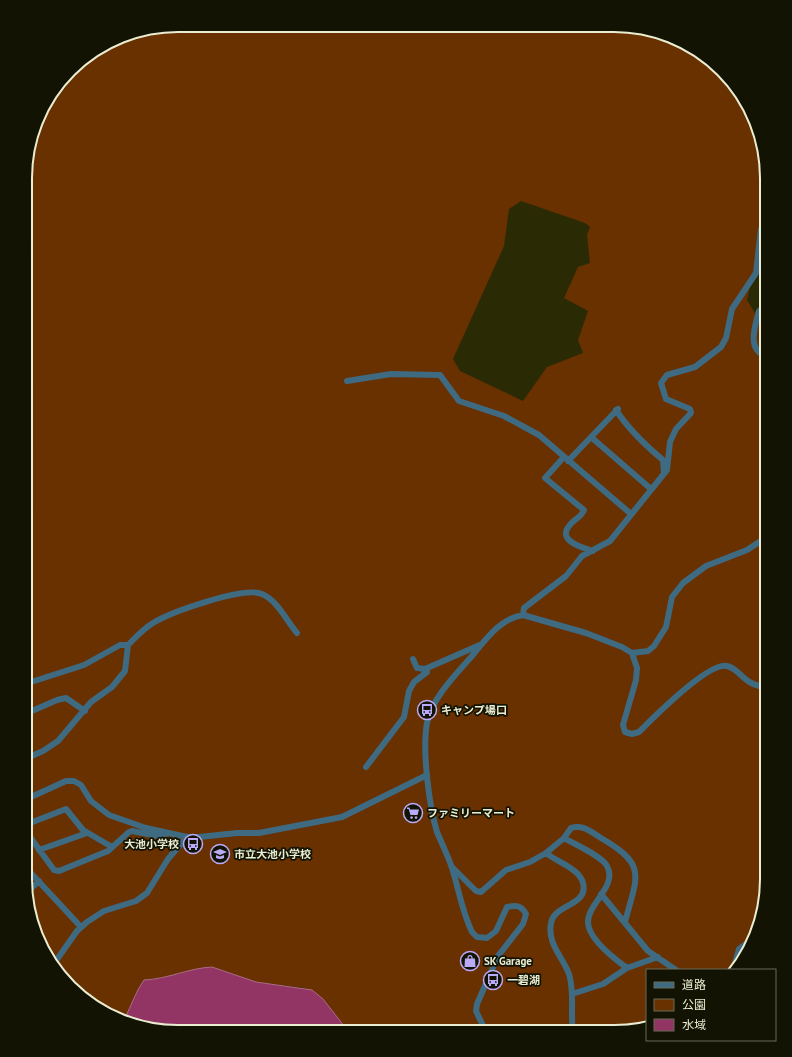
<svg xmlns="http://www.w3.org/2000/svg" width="792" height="1057" font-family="'PT Sans','Noto Sans JP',sans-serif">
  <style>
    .green { fill: #693000; fill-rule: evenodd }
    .water { fill: #923564; stroke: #ac6c85 }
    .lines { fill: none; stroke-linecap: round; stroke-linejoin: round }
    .minor { stroke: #3f6b82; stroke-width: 6 }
    .labels { text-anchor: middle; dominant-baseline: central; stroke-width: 3.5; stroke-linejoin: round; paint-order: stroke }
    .poi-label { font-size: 11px; font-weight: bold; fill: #eaedd2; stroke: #121302; text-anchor: start }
    .rim { fill: none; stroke: #eaedd2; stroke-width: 2 }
  </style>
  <rect width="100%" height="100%" fill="#2a2b05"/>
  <path class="green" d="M 178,25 L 635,26 L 673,37 L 707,56 L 751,110 L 767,177 L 767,247 L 759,246 L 747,300 L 758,318 L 756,325 L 762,320 L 765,307 L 767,307 L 767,356 L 753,347 L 764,360 L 767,361 L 767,890 C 761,918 756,948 736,970 L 647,970 L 647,1024 L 615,1032 L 348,1031 L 323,999 L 304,988 L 256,982 L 222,970 L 180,974 L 158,979 L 144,980 L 125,1018 L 93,1006 L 63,980 L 41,947 L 25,880 L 26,157 L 45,102 L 77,63 L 128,33 ZM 521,201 L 585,223 L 590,227 L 587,235 L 590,263 L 578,267 L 564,298 L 588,311 L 578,340 L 583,353 L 547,367 L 523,401 L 460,371 L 453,359 L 504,246 L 509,209 Z"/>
  <path class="water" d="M 212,967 L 256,982 L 312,990 L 323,999 L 348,1031 L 158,1031 L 125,1018 C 131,1006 136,991 144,980 C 168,979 189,968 212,967 Z"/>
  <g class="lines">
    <path class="minor" d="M 767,356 C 746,351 755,326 759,311 L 767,306
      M 347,381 L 391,374 L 440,375 L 459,401 L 504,416 L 539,435 L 631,514
      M 616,410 C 629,430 645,445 663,460 L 664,473
      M 591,437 L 651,489
      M 563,458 L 545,478 L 584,510 C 582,517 573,520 569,526 C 557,541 583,548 593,551
      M 568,461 L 618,409
      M 523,615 L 524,608 L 566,576 L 582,556 L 610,541 L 667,470 L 670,442 L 676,429 L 691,413 L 690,409 L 666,399 L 661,383 L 667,375 L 695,367 L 721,347 L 726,338 L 732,309 L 756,273 L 761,229 L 767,225
      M 632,653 L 637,668 L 636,680 L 623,725 L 625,732 L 632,734 L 639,732 C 653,718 708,662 727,666 C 741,669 743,686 767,687
      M 413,659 L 417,668 L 425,669 L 482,644
      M 25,684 L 84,665 L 120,645 L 128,645 C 136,637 143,629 153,623 C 171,612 244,586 262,594 C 278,601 286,620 297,633
      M 25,714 L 57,700 L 66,698 L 85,711
      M 25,759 L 43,751 L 58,741 L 91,702 L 112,687 L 125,671 L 128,645
      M 366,767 L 404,717 L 409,691 L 414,682 L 427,672 L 425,669
      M 25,798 L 31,797 L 66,781 L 74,781 L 81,785 L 91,801 L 109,815 L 146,828 L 187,837 L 199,837 L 237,833 L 259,833 L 342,817 L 427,775
      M 25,825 L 66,809 L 83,830 L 112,847
      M 25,830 L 54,870 L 59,871 L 108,851 L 129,832 L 132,831 L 163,837 L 167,833
      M 564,838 C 574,844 602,856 607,866 C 618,886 588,903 588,922 C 588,939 616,960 627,968
      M 39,850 L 87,833
      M 546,853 C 557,862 580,869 583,883 C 589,906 554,904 551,923 C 547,943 562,956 569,974 C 575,992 570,1013 573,1032
      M 452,867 L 476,891 L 481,892 L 506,870 L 530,862 L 546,853 L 564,838 L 571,828 C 583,824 591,832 601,838 C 648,865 637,876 625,922
      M 25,870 L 29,871 L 81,927
      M 28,891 L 39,881
      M 601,894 L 648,951 L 676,970
      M 53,965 L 77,931 L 87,922 L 104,911 L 136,901 L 147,893 L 168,859 L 187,837
      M 733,970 L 739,949 L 746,944 L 751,945
      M 572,994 L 603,984 L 627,968 L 658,957
      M 486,1032 L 476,1011 L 477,1004 L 498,956 L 523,924 L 526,914 C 521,905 516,905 507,907 L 496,931 L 487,938 L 477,937 L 472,932 C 462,912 459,890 452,868 C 448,856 442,844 437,832 C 429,806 422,750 427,723 C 432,698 456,674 472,656 C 486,639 501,618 523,615 L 586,633 L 622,647 L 632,653 L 648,651 L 654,646 L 666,627 L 672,597 L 683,583 L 706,566 L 747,550 L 767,537"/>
  </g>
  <defs>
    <g id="bus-ring" transform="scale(1)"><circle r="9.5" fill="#121302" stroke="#b9abf7" stroke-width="1.5"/><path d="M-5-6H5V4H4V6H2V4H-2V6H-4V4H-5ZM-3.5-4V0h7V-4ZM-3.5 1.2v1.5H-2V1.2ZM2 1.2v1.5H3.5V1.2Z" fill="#b9abf7"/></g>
    <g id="supermarket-ring" transform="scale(1)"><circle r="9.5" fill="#121302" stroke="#b9abf7" stroke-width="1.5"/><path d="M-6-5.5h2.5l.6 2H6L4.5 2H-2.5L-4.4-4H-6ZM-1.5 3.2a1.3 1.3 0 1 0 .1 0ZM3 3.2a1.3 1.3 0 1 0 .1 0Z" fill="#b9abf7"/></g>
    <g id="school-ring" transform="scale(1)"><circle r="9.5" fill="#121302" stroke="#b9abf7" stroke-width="1.5"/><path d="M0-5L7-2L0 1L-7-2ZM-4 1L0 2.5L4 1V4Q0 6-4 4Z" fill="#b9abf7"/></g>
    <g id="shop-ring" transform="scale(1)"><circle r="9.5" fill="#121302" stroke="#b9abf7" stroke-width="1.5"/><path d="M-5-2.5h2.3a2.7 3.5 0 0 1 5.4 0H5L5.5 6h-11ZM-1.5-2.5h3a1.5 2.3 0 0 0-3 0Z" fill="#b9abf7"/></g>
  </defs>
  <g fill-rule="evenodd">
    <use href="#bus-ring" x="427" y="710"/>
    <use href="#supermarket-ring" x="413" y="813"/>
    <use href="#bus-ring" x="193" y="844"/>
    <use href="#school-ring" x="220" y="854"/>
    <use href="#shop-ring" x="470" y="961"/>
    <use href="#bus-ring" x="493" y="980"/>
  </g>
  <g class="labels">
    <g class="poi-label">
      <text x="441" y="710">キャンプ場口</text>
      <text x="427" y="813">ファミリーマート</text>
      <text x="179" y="844" text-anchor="end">大池小学校</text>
      <text x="234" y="854">市立大池小学校</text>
      <text x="484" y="961">SK Garage</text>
      <text x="507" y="980">一碧湖</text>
    </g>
  </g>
  <path d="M0 0H792V1057H0ZM178 32H614A146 146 0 0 1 760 178V879A146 146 0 0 1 614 1025H178A146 146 0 0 1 32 879V178A146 146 0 0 1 178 32Z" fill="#121302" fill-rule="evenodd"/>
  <path class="rim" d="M178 32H614A146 146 0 0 1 760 178V879A146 146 0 0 1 614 1025H178A146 146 0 0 1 32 879V178A146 146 0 0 1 178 32Z"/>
  <rect x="646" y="969" width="130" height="72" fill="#121302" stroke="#686a55"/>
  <rect x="654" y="982" width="20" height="6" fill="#3f6b82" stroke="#686a55"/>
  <text x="682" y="989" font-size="12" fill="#eaedd2">道路</text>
  <rect x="654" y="999" width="20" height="12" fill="#693000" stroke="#686a55"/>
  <text x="682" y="1009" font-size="12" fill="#eaedd2">公園</text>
  <rect x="654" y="1019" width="20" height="12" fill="#923564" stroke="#686a55"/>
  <text x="682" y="1029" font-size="12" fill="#eaedd2">水域</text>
</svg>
